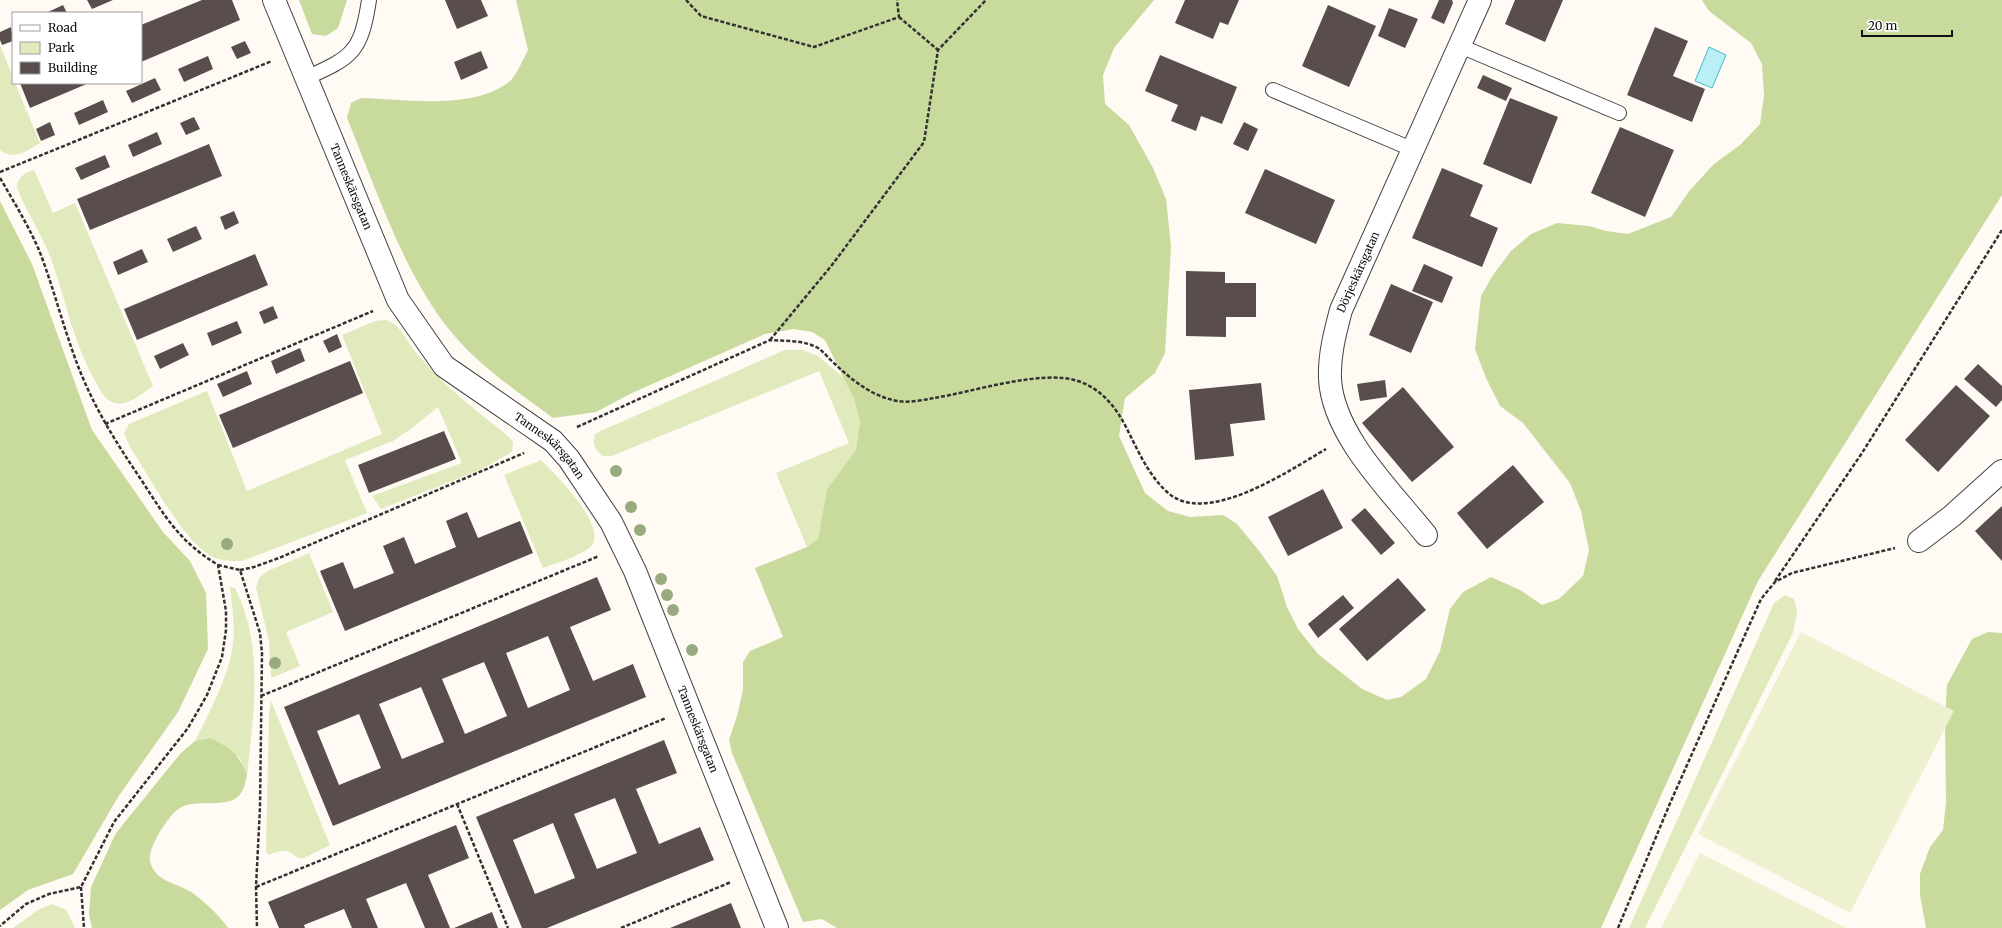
<svg xmlns="http://www.w3.org/2000/svg" width="2002" height="928" font-family="Merriweather,serif">
  <style>
    .green { fill: #e0eabd }
    .forest { fill: #c9da9d }
    .pitch { fill: #eef1cf }
    .water { fill: #baeff5; stroke: #42bacb }
    .building { fill: #594e4d; fill-rule: evenodd }
    .lines { fill: none; stroke-linecap: round; stroke-linejoin: round }
    .lane-casing { stroke: #434343; stroke-width: 16 }
    .street-casing { stroke: #434343; stroke-width: 24 }
    .path { stroke: #323232; stroke-width: 2.5; stroke-dasharray: 4 2; stroke-linecap: butt }
    .lane { stroke: #fff; stroke-width: 14 }
    .street { stroke: #fff; stroke-width: 22 }
    .tree { fill: #98aa80 }
    .labels { text-anchor: middle; dominant-baseline: central; stroke-width: 4; stroke-linejoin: round; paint-order: stroke }
    .street-label { font-size: 11px; fill: #101010; stroke: #fff }
  </style>
  <rect width="100%" height="100%" fill="#fffaf4"/>
  <path class="green" d="M 0,45 L 13,77 L 13,83 L 15,83 L 40,143 C 26,151 15,161 0,150 Z
    M 34,170 L 53,213 L 75,203 L 153,386 C 141,394 125,410 110,401 C 104,397 100,390 97,384 C 73,344 66,299 50,256 C 41,233 26,211 17,188 C 17,178 25,172 34,170 Z
    M 386,320 C 401,324 408,344 418,355 C 445,387 477,411 509,437 L 513,442 L 512,452 L 480,470 L 381,509 L 372,496 L 462,463 L 438,407 L 412,428 L 393,441 L 345,460 L 367,513 L 242,561 C 231,561 218,561 209,555 C 181,537 149,476 130,447 L 124,433 L 129,424 L 207,391 L 247,491 L 382,434 L 342,335 L 375,321 Z
    M 785,350 L 803,350 L 818,356 L 844,378 L 854,399 L 860,422 L 856,450 L 827,489 L 818,539 L 807,547 L 776,473 L 849,443 L 819,371 L 612,456 L 603,456 C 595,449 592,445 595,434 L 603,430 Z
    M 541,460 C 554,473 613,531 589,548 C 577,557 557,563 543,568 L 504,475 Z
    M 309,553 L 333,612 L 286,632 L 300,666 L 271,678 L 269,641 L 256,587 L 259,578 L 268,571 Z
    M 230,587 L 235,588 C 264,646 254,712 247,775 L 240,758 L 210,738 L 195,741 C 208,716 231,671 233,643 C 235,625 232,605 230,587 Z
    M 1785,595 L 1794,599 L 1797,612 L 1793,633 L 1645,928 L 1629,928 L 1774,603 Z
    M 271,701 L 330,845 L 304,858 L 298,858 C 285,848 283,850 268,855 L 266,851 L 269,713 Z
    M 52,904 L 66,910 L 75,928 L 13,928 L 38,910 Z"/>
  <path class="forest" d="M 299,0 L 347,0 L 338,28 L 326,36 L 312,34 Z
    M 516,0 L 1154,0 L 1114,48 L 1103,75 L 1105,104 L 1129,125 L 1153,168 L 1166,199 L 1171,246 L 1165,353 L 1155,373 L 1125,398 L 1119,436 L 1145,493 L 1168,511 L 1190,517 L 1223,515 L 1237,524 L 1260,552 L 1277,576 L 1287,607 L 1298,629 L 1318,654 L 1362,689 L 1387,700 L 1401,697 L 1426,679 L 1440,651 L 1450,609 L 1463,592 L 1491,577 L 1520,590 L 1542,605 L 1559,599 L 1583,576 L 1589,550 L 1581,511 L 1570,483 L 1523,423 L 1500,406 L 1486,378 L 1475,349 L 1481,296 L 1493,275 L 1511,251 L 1531,234 L 1557,223 L 1589,226 L 1606,231 L 1628,234 L 1671,217 L 1690,190 L 1714,164 L 1740,145 L 1760,124 L 1764,96 L 1762,64 L 1751,43 L 1709,11 L 1702,0 L 2002,0 L 2002,195 L 1758,581 L 1601,928 L 837,928 L 822,919 L 803,922 L 732,753 L 729,740 L 738,713 L 743,689 L 743,662 L 750,651 L 783,637 L 755,568 L 807,547 L 818,539 L 827,489 L 856,450 L 860,422 L 854,399 L 825,340 L 812,332 L 793,329 L 765,334 L 632,393 L 596,412 L 553,418 C 521,394 486,371 459,341 C 407,285 376,188 347,118 L 351,103 L 361,98 C 404,99 474,111 510,81 C 516,76 524,58 528,50 Z
    M 0,201 L 32,264 L 92,430 L 163,532 L 190,561 L 206,593 L 208,649 L 178,712 L 118,797 L 73,874 L 28,890 L 0,910 Z
    M 1988,632 L 2002,633 L 2002,928 L 1926,928 L 1920,895 L 1920,874 L 1930,847 L 1943,830 L 1946,802 L 1945,719 L 1947,685 L 1972,639 Z
    M 210,738 C 229,748 237,751 246,772 C 248,776 246,779 245,783 C 239,815 199,796 180,808 C 169,814 147,849 150,861 C 155,882 175,882 191,892 C 204,901 219,915 228,928 L 92,928 L 89,914 L 91,887 L 116,833 L 180,754 L 195,741 Z"/>
  <path class="pitch" d="M 1801,632 L 1954,711 L 1850,913 L 1698,834 Z
    M 1700,853 L 1846,928 L 1661,928 Z"/>
  <path class="water" d="M 1709,47 L 1726,55 L 1712,88 L 1695,81 Z"/>
  <path class="building" d="M 87,0 L 113,0 L 92,9 Z
    M 202,0 L 232,0 L 240,20 L 141,62 L 141,25 Z
    M 445,0 L 481,0 L 488,16 L 457,29 Z
    M 1185,0 L 1239,0 L 1228,25 L 1220,22 L 1213,39 L 1175,23 Z
    M 1439,0 L 1452,0 L 1453,3 L 1444,24 L 1431,18 Z
    M 1515,0 L 1563,0 L 1545,42 L 1505,24 Z
    M 63,5 L 67,13 L 46,13 Z
    M 1328,5 L 1376,26 L 1349,87 L 1302,66 Z
    M 1389,8 L 1418,19 L 1405,48 L 1378,36 Z
    M 11,27 L 13,41 L 2,45 L 0,40 L 0,32 Z
    M 1655,27 L 1688,41 L 1673,76 L 1705,89 L 1692,122 L 1627,95 Z
    M 245,41 L 251,53 L 237,59 L 231,47 Z
    M 481,51 L 488,68 L 461,80 L 454,62 Z
    M 1160,55 L 1237,87 L 1222,124 L 1201,116 L 1196,131 L 1171,121 L 1178,105 L 1145,91 Z
    M 208,56 L 213,69 L 184,82 L 178,69 Z
    M 1483,75 L 1512,88 L 1506,101 L 1477,88 Z
    M 155,78 L 161,90 L 132,103 L 126,91 Z
    M 20,83 L 89,83 L 30,108 Z
    M 1510,98 L 1558,117 L 1531,184 L 1483,164 Z
    M 103,100 L 108,112 L 79,125 L 74,113 Z
    M 194,117 L 200,129 L 186,135 L 180,123 Z
    M 50,122 L 55,135 L 41,141 L 36,129 Z
    M 1244,122 L 1258,129 L 1248,151 L 1233,144 Z
    M 1620,127 L 1674,150 L 1645,217 L 1591,193 Z
    M 157,132 L 162,144 L 133,157 L 128,145 Z
    M 209,144 L 222,176 L 90,230 L 77,199 Z
    M 105,155 L 110,167 L 81,180 L 75,168 Z
    M 1442,168 L 1483,185 L 1470,216 L 1498,228 L 1482,267 L 1412,238 Z
    M 1265,169 L 1335,200 L 1316,244 L 1245,213 Z
    M 234,211 L 239,223 L 225,230 L 220,217 Z
    M 196,226 L 202,239 L 173,252 L 167,239 Z
    M 142,249 L 148,262 L 118,275 L 113,262 Z
    M 255,254 L 268,285 L 137,340 L 124,309 Z
    M 1424,264 L 1453,277 L 1442,303 L 1412,291 Z
    M 1186,271 L 1225,272 L 1225,283 L 1256,283 L 1256,317 L 1226,317 L 1226,337 L 1186,336 Z
    M 1391,284 L 1433,302 L 1411,353 L 1369,335 Z
    M 273,306 L 278,318 L 264,324 L 259,312 Z
    M 237,321 L 242,333 L 212,346 L 207,333 Z
    M 337,334 L 342,347 L 329,353 L 323,341 Z
    M 183,343 L 189,355 L 160,369 L 154,356 Z
    M 300,348 L 305,361 L 276,374 L 271,361 Z
    M 350,361 L 363,393 L 233,448 L 219,415 Z
    M 1978,364 L 2002,386 L 2002,400 L 1996,407 L 1964,379 Z
    M 247,371 L 252,384 L 223,397 L 217,384 Z
    M 1385,380 L 1387,397 L 1360,401 L 1357,384 Z
    M 1261,383 L 1265,420 L 1230,424 L 1234,456 L 1195,460 L 1189,390 Z
    M 1956,385 L 1990,416 L 1938,472 L 1905,440 Z
    M 1403,387 L 1454,447 L 1412,482 L 1362,423 Z
    M 444,431 L 456,459 L 369,493 L 358,465 Z
    M 1513,465 L 1544,502 L 1487,549 L 1457,513 Z
    M 1323,489 L 1343,528 L 1288,556 L 1268,517 Z
    M 2002,506 L 2002,561 L 1975,531 Z
    M 1365,508 L 1395,543 L 1381,555 L 1351,520 Z
    M 467,512 L 478,538 L 520,521 L 533,553 L 345,631 L 320,571 L 343,562 L 354,589 L 394,573 L 383,546 L 404,537 L 415,564 L 456,547 L 446,521 Z
    M 597,577 L 611,610 L 570,627 L 593,681 L 633,664 L 646,697 L 333,826 L 284,707 ZM 548,636 L 570,690 L 528,708 L 506,653 ZM 484,662 L 507,716 L 465,734 L 442,679 ZM 421,687 L 444,742 L 402,759 L 379,704 ZM 359,714 L 381,768 L 339,785 L 317,731 Z
    M 1398,578 L 1426,610 L 1367,661 L 1339,629 Z
    M 1343,595 L 1354,608 L 1318,638 L 1308,624 Z
    M 664,740 L 677,773 L 636,789 L 659,844 L 700,827 L 714,860 L 547,928 L 522,928 L 476,817 ZM 615,798 L 637,853 L 597,869 L 574,814 ZM 553,823 L 575,878 L 535,894 L 513,840 Z
    M 456,825 L 469,858 L 428,875 L 450,928 L 425,928 L 406,883 L 366,899 L 378,928 L 352,928 L 344,909 L 304,925 L 305,928 L 279,928 L 268,902 Z
    M 731,903 L 741,928 L 670,928 Z
    M 492,912 L 498,928 L 454,928 Z"/>
  <g class="lines">
    <g class="lane-casing">
      <path id="lane" d="M 1460,46 L 1619,113
        M 306,78 C 353,57 361,52 369,0
        M 1273,90 L 1414,150"/>
    </g>
    <g class="street-casing">
      <g id="street">
        <path id="s1" d="M 274,0 L 398,300 L 444,366 L 553,441 L 569,459 L 611,522 L 635,571 L 777,928"/>
        <path id="s2" d="M 1426,535 C 1392,492 1333,436 1330,379 C 1329,355 1335,333 1341,310 L 1480,0"/>
        <path d="M 1919,541 L 1952,516 L 2002,471"/>
      </g>
    </g>
    <path class="path" d="M 686,0 L 701,16 L 814,47 L 899,17 L 897,0
      M 899,17 L 938,50
      M 0,172 L 272,61
      M 0,178 C 14,202 28,225 39,250 C 55,291 65,335 82,376 C 98,414 119,447 142,481 C 166,518 179,541 218,565 L 226,611 L 226,630 L 222,657 L 207,695 L 188,728 L 114,822 L 81,887 L 49,894 L 26,904 L 0,926
      M 770,340 L 832,265 L 924,142 L 938,50 L 986,0
      M 105,424 L 373,311
      M 577,427 L 770,340 C 786,341 804,340 818,348 C 824,352 829,359 835,364 C 853,381 873,397 898,401 C 909,403 923,400 934,398 C 973,392 1041,369 1078,381 C 1104,390 1118,410 1129,433 C 1139,453 1149,475 1166,491 C 1204,529 1290,470 1326,449
      M 218,565 L 240,570 L 260,633 L 262,653 L 260,807 L 256,887 L 257,928
      M 240,570 L 254,567 L 279,558 L 524,453
      M 1775,581 L 1862,453 L 2002,230
      M 261,696 L 599,556
      M 457,804 L 508,928
      M 81,887 L 84,928
      M 256,887 L 666,718
      M 621,928 L 731,882
      M 1618,928 L 1671,801 L 1761,599 L 1775,582 L 1792,573 L 1895,548"/>
    <use href="#lane" class="lane"/>
    <use href="#street" class="street"/>
  </g>
  <g class="tree">
    <circle cx="616" cy="471" r="6"/>
    <circle cx="631" cy="507" r="6"/>
    <circle cx="640" cy="530" r="6"/>
    <circle cx="227" cy="544" r="6"/>
    <circle cx="661" cy="579" r="6"/>
    <circle cx="667" cy="595" r="6"/>
    <circle cx="673" cy="610" r="6"/>
    <circle cx="692" cy="650" r="6"/>
    <circle cx="275" cy="663" r="6"/>
  </g>
  <g class="labels">
    <g class="street-label">
      <text stroke="none"><textPath href="#s1" startOffset="202">Tanneskärsgatan</textPath></text>
      <text stroke="none"><textPath href="#s2" startOffset="298">Dörjeskärsgatan</textPath></text>
      <text stroke="none"><textPath href="#s1" startOffset="538">Tanneskärsgatan</textPath></text>
      <text stroke="none"><textPath href="#s1" startOffset="862">Tanneskärsgatan</textPath></text>
    </g>
  </g>
  <rect x="12" y="12" width="130" height="72" fill="#ffffff" stroke="#9f9f9f"/>
  <rect x="20" y="25" width="20" height="6" fill="#ffffff" stroke="#9f9f9f"/>
  <text x="48" y="32" font-size="12" fill="#101010">Road</text>
  <rect x="20" y="42" width="20" height="12" fill="#e0eabd" stroke="#9f9f9f"/>
  <text x="48" y="52" font-size="12" fill="#101010">Park</text>
  <rect x="20" y="62" width="20" height="12" fill="#594e4d" stroke="#9f9f9f"/>
  <text x="48" y="72" font-size="12" fill="#101010">Building</text>
  <path d="M1862 30v6h90v-6" fill="none" stroke="#101010" stroke-width="2"/>
  <text x="1868" y="30" font-size="12" fill="#101010" stroke="#ffffff" stroke-width="3" paint-order="stroke">20 m</text>
</svg>
